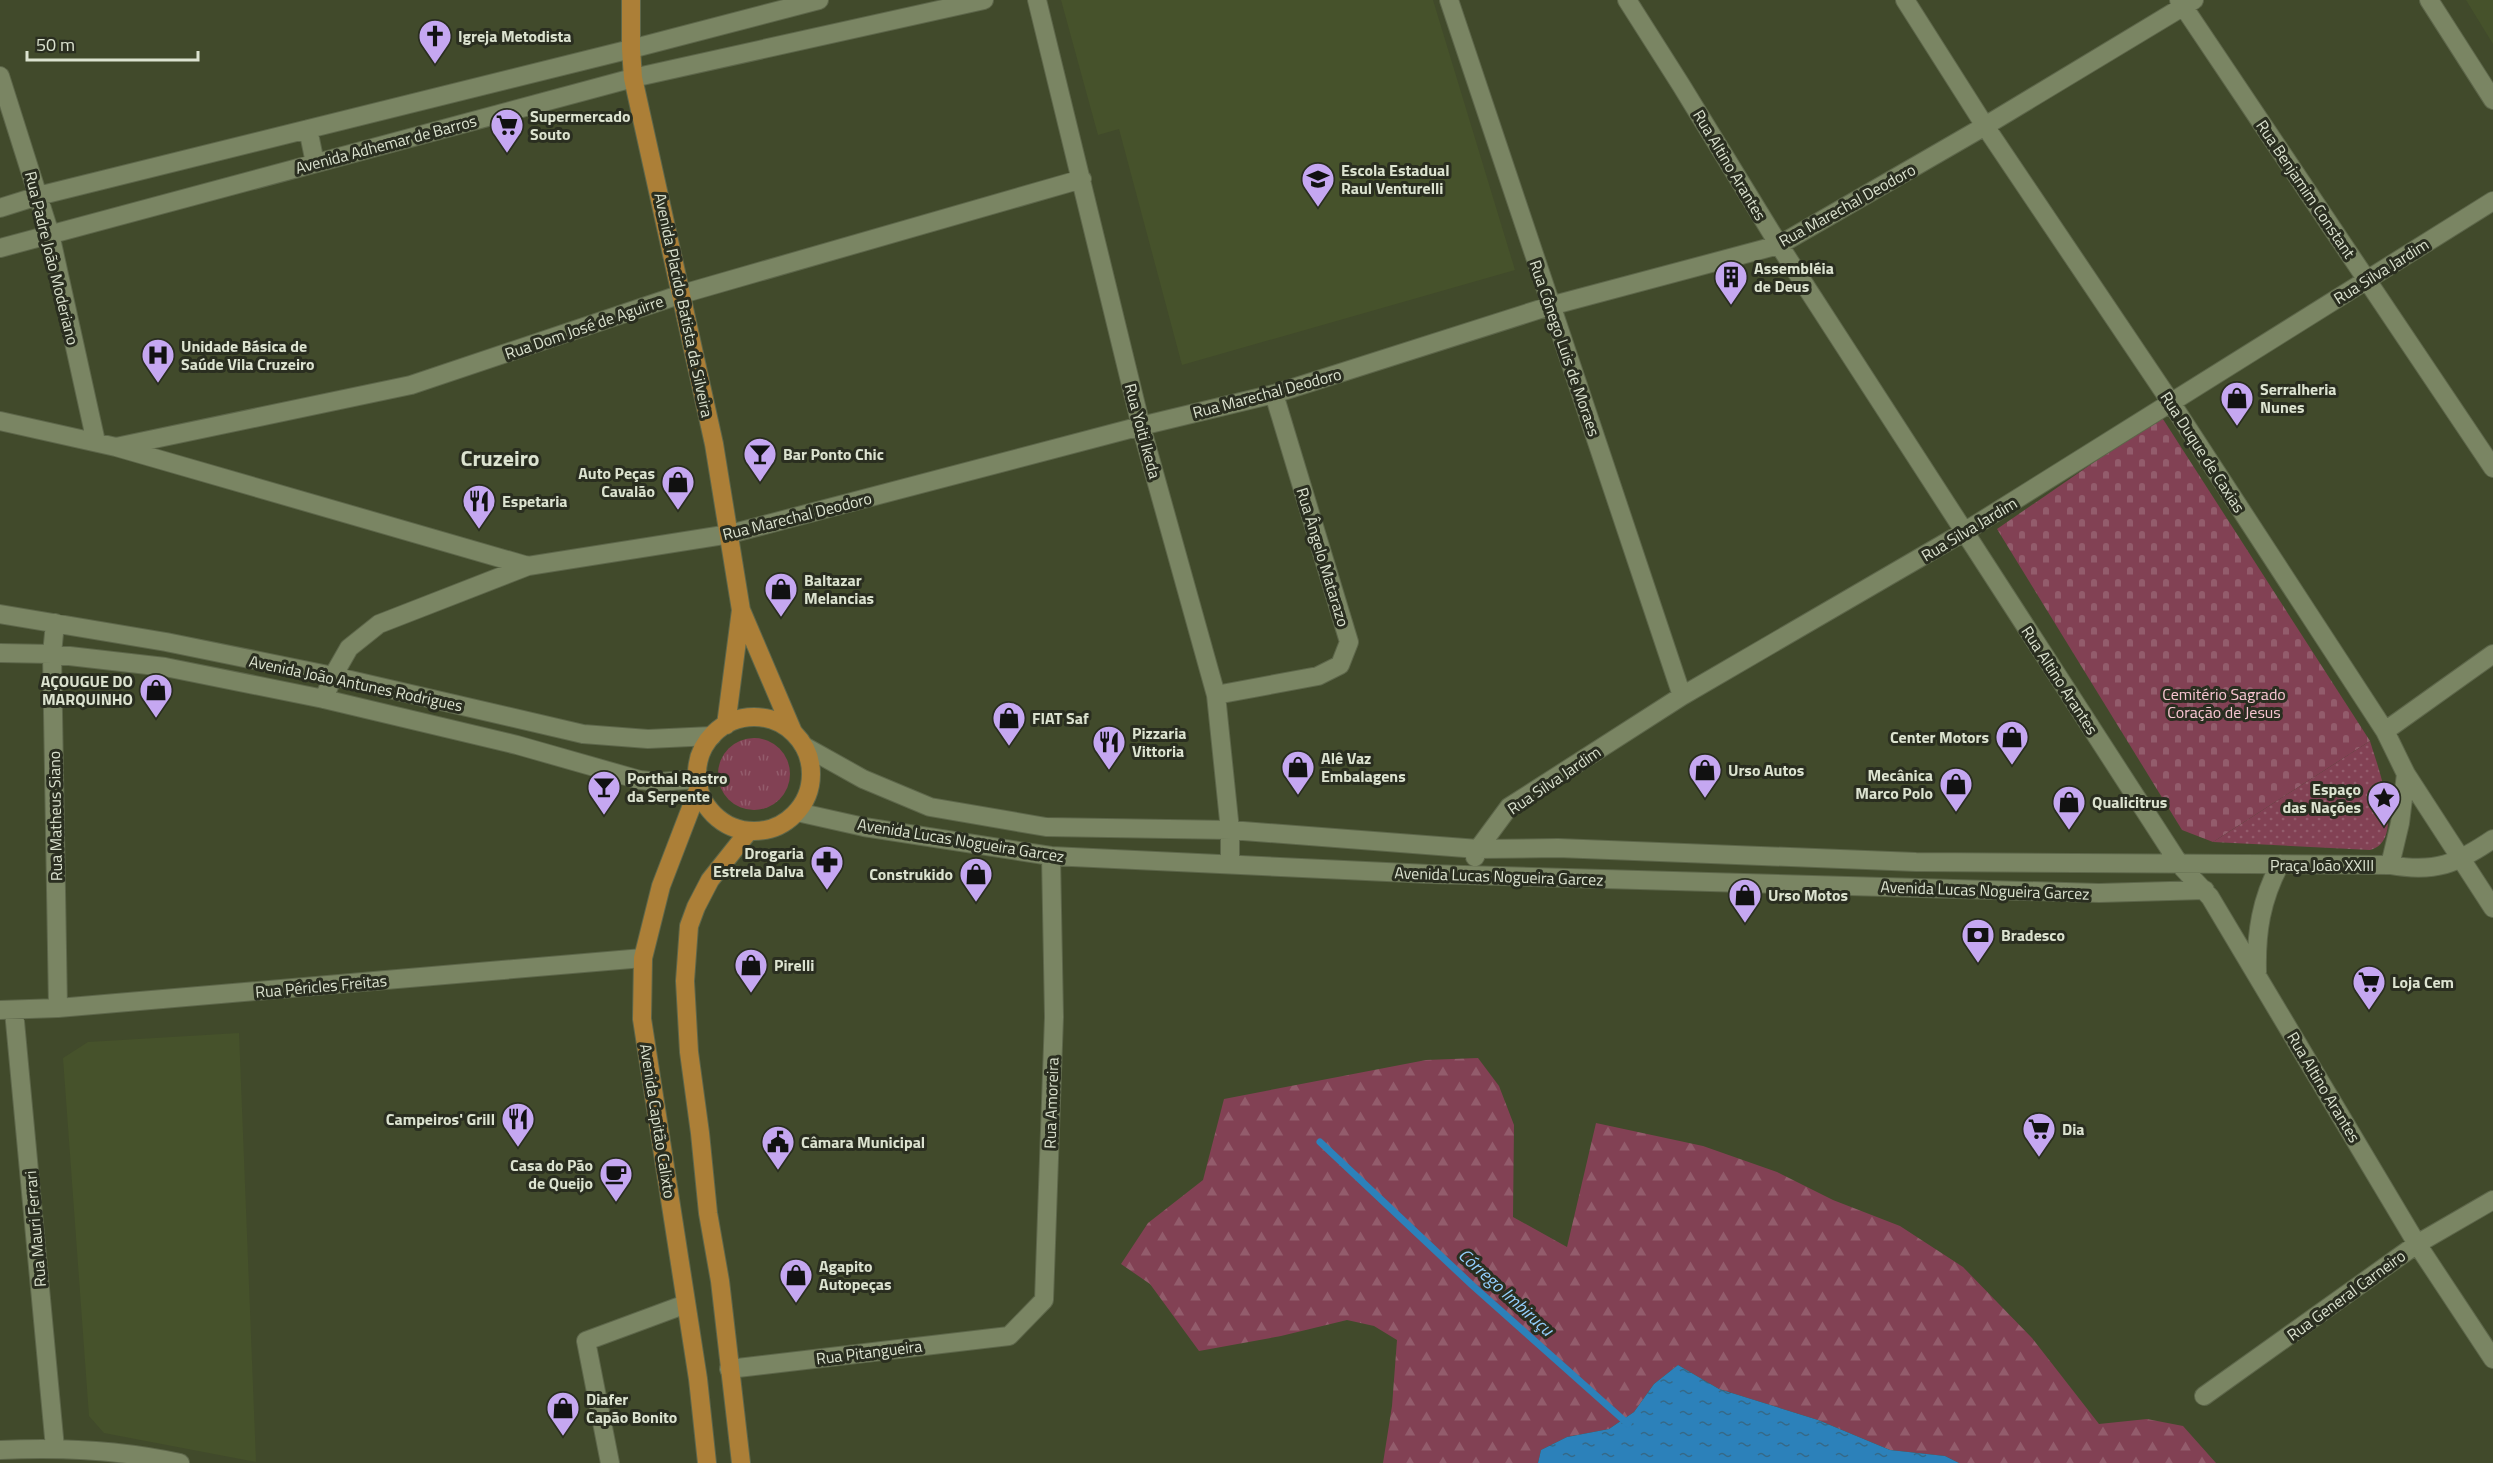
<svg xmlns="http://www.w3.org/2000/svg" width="2493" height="1463" font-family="'Titillium Web',sans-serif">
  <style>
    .built { fill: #46522b }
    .grass { fill: url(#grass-tufts) }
    .forest { fill: url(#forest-firs) }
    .cemetery { fill: url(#cemetery-stones) }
    .park { fill: url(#park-dots) }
    .water { fill: url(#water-ripples) }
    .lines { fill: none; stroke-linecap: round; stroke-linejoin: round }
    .stream { stroke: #2c81ba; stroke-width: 7 }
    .minor-casing { stroke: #5d664a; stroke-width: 20 }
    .major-casing { stroke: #5d664a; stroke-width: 20 }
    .minor { stroke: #7a8563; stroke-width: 18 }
    .major { stroke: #ac7f37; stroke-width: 18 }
    .labels { text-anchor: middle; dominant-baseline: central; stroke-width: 6; stroke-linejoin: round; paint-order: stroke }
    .poi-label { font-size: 16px; font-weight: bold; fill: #dce3d0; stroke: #2a2e20; text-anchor: start }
    .street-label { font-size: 16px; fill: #dce3d0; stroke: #2a2e20 }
    .park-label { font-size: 16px; fill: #f9c6d2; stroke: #2a2e20 }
    .water-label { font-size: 18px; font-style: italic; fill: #94d0fe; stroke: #2a2e20 }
    .district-label { font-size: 22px; font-weight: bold; fill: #dce3d0; stroke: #2a2e20 }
  </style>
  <defs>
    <pattern id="grass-tufts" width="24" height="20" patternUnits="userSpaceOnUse" patternTransform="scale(1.5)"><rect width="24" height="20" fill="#824154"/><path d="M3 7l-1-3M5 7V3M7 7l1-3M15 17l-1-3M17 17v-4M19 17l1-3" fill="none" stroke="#935c6c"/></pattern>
    <pattern id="forest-firs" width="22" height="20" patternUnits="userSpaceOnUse" patternTransform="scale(1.5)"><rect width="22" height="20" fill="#824154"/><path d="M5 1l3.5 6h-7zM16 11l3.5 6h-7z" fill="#935c6c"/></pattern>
    <pattern id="cemetery-stones" width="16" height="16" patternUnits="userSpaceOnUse" patternTransform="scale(1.5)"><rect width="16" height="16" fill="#824154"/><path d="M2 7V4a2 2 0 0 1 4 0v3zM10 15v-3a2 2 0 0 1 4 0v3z" fill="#935c6c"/></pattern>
    <pattern id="park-dots" width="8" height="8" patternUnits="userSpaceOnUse" patternTransform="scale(1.5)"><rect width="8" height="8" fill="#824154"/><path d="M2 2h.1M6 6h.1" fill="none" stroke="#935c6c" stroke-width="1.8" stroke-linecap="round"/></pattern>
    <pattern id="water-ripples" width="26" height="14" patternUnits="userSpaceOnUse" patternTransform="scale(1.5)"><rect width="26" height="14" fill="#2c81ba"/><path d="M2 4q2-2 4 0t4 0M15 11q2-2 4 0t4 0" fill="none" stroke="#356988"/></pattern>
  </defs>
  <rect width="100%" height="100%" fill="#414a2b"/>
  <path class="built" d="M 1061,0 L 1433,0 L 1515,270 L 1182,365 L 1119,129 L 1098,135 Z
    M 2466,0 L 2493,0 L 2493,44 Z
    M 239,1033 L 256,1462 L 104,1433 L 89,1416 L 63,1058 L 88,1042 Z"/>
  <path class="grass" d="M718 774a36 36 0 1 1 72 0a36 36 0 1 1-72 0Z"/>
  <path class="forest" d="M 1478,1058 L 1499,1086 L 1514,1125 L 1513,1217 L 1567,1247 L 1596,1123 L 1703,1146 L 1777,1172 L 1833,1200 L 1900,1226 L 1963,1267 L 2032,1338 L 2099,1424 L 2147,1419 L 2183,1426 L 2216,1463 L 1959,1463 L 1945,1456 L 1890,1450 L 1818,1420 L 1719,1389 L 1678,1365 L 1654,1384 L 1634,1412 L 1609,1429 L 1567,1437 L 1541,1450 L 1538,1463 L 1383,1463 L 1392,1406 L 1397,1340 L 1374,1326 L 1347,1320 L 1281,1336 L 1199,1351 L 1150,1284 L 1121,1264 L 1148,1223 L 1203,1180 L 1224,1099 L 1426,1060 Z"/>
  <path class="cemetery" d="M 2161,416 L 2370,741 L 2213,842 L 2182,830 L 1997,529 Z"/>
  <path class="park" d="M 2370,741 C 2377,765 2407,841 2370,850 L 2213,842 Z"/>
  <path class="water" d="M 1678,1365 L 1719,1389 L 1818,1420 L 1890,1450 L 1945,1456 L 1959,1463 L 1538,1463 L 1541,1450 L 1567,1437 L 1609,1429 L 1634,1412 L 1654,1384 Z"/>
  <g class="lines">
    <path class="stream" d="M 1320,1142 L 1473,1286 L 1628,1424"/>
    <g class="minor-casing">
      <path id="minor" d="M 1037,0 L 1141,426 L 1216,695 L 1230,830 L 1230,864
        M 1449,0 L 1682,696
        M 1627,0 L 1681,85 L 1779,245 L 2180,865 L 2210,897 L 2417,1244 L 2493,1359
        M 1905,0 L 1985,126 L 2172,404 L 2385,731 L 2406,774 L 2493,908
        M 2179,0 L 2493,468
        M 2429,0 L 2493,100
        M 0,76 L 50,234 L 96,442
        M 308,129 L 315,163
        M 0,208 L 38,196 L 631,49 L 819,0
        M 0,248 L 633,78 L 984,0
        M 0,421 L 116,447 L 528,566
        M 116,447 L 411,385 L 682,294 L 1082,179
        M 0,614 L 166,642 L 333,676 L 583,734 L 648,739 L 712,736
        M 55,623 L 52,654 L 58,1008
        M 0,653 L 52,654 L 165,667 L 324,699 L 517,745 L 640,780 L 659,782 L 697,779
        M 1216,695 L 1318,676 L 1340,665 L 1349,642 L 1274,394
        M 324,699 L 333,676 L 349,648 L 379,624 L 528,566 L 730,534 L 1141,426 L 1274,394 L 1550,306 L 1779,245 L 1985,126 L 2194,0
        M 2385,731 L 2493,654
        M 804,746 L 863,779 L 930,807 L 1046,827 L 1230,830 L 1478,849 L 1558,848 L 1916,862 L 2390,865 C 2436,873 2456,864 2493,839
        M 797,812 L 864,827 L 1051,856 L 1429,874 L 2099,893 L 2205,890
        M 1475,857 L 1478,849 L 1509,807 L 1682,696 L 1964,532 L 2493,201
        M 2390,865 L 2400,823 L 2406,774
        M 2257,972 C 2256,932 2261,900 2280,864
        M 0,1010 L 58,1008 L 643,958
        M 14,1011 L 55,1448
        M 729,1369 L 1009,1336 L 1044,1300 L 1054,1017 L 1051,856
        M 2204,1396 L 2417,1244 L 2493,1200
        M 0,1450 C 61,1447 121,1450 180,1463
        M 610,1463 L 586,1341 L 686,1304"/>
    </g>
    <g class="major-casing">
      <path id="major" d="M 631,0 L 631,49 L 633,78 L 714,444 L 741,610 L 793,732
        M697 774a57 57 0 1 1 114 0a57 57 0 1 1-114 0Z
        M 726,725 L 741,610
        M 699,787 L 661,886 L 643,958 L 642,1019 L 698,1379 L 707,1463
        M 741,1463 L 720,1281 L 708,1213 L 700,1133 L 689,1052 L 685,981 L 689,926 L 696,907 L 710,880 L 749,831"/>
    </g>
    <use href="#minor" class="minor"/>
    <use href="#major" class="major"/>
  </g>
  <defs>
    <g id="church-pin" transform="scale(1.725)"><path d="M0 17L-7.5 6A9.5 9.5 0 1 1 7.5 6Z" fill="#c5a7f1" stroke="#2a2e20"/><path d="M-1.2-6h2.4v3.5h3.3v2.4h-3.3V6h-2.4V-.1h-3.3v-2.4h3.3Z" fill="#111"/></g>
    <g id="supermarket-pin" transform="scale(1.725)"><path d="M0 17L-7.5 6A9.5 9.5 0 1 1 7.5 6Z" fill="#c5a7f1" stroke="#2a2e20"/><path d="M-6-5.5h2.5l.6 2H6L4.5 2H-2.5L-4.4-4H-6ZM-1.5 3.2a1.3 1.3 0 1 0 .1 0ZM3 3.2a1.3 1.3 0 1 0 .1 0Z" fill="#111"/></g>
    <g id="school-pin" transform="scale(1.725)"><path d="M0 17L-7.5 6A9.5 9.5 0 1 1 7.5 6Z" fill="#c5a7f1" stroke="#2a2e20"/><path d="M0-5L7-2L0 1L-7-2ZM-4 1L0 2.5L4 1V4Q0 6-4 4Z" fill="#111"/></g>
    <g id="building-pin" transform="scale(1.725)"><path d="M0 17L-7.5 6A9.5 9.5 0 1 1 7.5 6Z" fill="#c5a7f1" stroke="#2a2e20"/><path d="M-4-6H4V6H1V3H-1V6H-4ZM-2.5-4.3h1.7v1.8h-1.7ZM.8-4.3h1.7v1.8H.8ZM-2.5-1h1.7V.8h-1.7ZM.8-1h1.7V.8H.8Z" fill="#111"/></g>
    <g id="hospital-pin" transform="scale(1.725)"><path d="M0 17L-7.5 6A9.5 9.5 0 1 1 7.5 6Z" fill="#c5a7f1" stroke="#2a2e20"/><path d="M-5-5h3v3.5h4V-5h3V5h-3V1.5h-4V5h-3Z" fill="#111"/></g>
    <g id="shop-pin" transform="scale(1.725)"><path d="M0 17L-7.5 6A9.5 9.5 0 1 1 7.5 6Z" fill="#c5a7f1" stroke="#2a2e20"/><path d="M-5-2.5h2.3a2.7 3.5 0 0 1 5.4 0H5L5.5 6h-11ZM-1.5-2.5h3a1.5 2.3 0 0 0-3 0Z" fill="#111"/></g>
    <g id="bar-pin" transform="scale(1.725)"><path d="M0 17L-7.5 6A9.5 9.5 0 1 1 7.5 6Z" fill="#c5a7f1" stroke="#2a2e20"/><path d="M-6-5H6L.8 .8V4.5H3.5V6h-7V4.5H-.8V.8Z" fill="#111"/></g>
    <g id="restaurant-pin" transform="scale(1.725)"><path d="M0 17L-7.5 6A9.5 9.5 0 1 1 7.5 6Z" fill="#c5a7f1" stroke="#2a2e20"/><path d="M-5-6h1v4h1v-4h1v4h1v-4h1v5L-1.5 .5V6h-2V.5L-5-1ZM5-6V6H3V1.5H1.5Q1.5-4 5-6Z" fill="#111"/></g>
    <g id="sight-pin" transform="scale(1.725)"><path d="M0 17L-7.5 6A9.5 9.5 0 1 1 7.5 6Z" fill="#c5a7f1" stroke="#2a2e20"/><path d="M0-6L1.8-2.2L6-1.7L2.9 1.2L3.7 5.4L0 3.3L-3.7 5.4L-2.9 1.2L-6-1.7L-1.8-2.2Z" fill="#111"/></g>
    <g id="pharmacy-pin" transform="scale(1.725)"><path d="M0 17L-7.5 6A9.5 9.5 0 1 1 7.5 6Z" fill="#c5a7f1" stroke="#2a2e20"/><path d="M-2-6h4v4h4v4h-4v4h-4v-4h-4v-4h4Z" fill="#111"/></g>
    <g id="bank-pin" transform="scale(1.725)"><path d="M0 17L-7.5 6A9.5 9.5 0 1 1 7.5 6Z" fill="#c5a7f1" stroke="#2a2e20"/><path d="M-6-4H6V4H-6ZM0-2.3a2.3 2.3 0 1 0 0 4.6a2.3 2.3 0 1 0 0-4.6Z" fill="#111"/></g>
    <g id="civic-pin" transform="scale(1.725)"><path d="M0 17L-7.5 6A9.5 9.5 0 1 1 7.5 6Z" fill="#c5a7f1" stroke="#2a2e20"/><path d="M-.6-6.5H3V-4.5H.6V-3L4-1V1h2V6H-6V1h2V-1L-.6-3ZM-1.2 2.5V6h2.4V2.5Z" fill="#111"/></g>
    <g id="cafe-pin" transform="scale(1.725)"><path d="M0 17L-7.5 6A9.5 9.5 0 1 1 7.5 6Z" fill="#c5a7f1" stroke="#2a2e20"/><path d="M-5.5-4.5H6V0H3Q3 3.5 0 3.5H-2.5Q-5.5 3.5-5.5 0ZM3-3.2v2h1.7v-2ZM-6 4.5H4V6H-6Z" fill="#111"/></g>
  </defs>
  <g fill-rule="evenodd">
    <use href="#church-pin" x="435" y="36"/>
    <use href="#supermarket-pin" x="507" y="125"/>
    <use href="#school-pin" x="1318" y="179"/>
    <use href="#building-pin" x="1731" y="277"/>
    <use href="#hospital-pin" x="158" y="355"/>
    <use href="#shop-pin" x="2237" y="398"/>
    <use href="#bar-pin" x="760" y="454"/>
    <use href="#shop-pin" x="678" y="482"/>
    <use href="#restaurant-pin" x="479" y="501"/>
    <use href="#shop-pin" x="781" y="589"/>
    <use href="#shop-pin" x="156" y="690"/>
    <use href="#shop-pin" x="1009" y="718"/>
    <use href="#shop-pin" x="2012" y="737"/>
    <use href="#restaurant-pin" x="1109" y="742"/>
    <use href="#shop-pin" x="1298" y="767"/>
    <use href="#shop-pin" x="1705" y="770"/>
    <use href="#shop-pin" x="1956" y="784"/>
    <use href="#bar-pin" x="604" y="787"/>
    <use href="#sight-pin" x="2384" y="798"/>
    <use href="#shop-pin" x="2069" y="802"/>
    <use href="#pharmacy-pin" x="827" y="862"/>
    <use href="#shop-pin" x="976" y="874"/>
    <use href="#shop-pin" x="1745" y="895"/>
    <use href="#bank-pin" x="1978" y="935"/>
    <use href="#shop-pin" x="751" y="965"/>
    <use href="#supermarket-pin" x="2369" y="982"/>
    <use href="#restaurant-pin" x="518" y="1119"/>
    <use href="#supermarket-pin" x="2039" y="1129"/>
    <use href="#civic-pin" x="778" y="1142"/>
    <use href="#cafe-pin" x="616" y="1174"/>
    <use href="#shop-pin" x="796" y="1275"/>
    <use href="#shop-pin" x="563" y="1408"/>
  </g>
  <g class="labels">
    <g class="poi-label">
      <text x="458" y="36">Igreja Metodista</text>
      <text x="530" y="116">Supermercado<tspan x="530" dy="18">Souto</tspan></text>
      <text x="1341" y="170">Escola Estadual<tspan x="1341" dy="18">Raul Venturelli</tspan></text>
      <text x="1754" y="268">Assembléia<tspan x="1754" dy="18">de Deus</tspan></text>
      <text x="181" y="346">Unidade Básica de<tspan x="181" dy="18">Saúde Vila Cruzeiro</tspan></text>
      <text x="2260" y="389">Serralheria<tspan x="2260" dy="18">Nunes</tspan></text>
      <text x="783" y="454">Bar Ponto Chic</text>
      <text x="655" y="473" text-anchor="end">Auto Peças<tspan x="655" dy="18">Cavalão</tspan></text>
      <text x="502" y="501">Espetaria</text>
      <text x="804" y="580">Baltazar<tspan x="804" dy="18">Melancias</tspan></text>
      <text x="133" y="681" text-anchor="end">AÇOUGUE DO<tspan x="133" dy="18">MARQUINHO</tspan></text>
      <text x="1032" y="718">FIAT Saf</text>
      <text x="1132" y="733">Pizzaria<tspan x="1132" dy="18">Vittoria</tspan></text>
      <text x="1989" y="737" text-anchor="end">Center Motors</text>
      <text x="1321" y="758">Alê Vaz<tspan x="1321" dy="18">Embalagens</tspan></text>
      <text x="1728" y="770">Urso Autos</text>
      <text x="1933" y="775" text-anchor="end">Mecânica<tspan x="1933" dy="18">Marco Polo</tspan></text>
      <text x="627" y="778">Porthal Rastro<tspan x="627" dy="18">da Serpente</tspan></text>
      <text x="2361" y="789" text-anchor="end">Espaço<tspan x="2361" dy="18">das Nações</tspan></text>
      <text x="2092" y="802">Qualicitrus</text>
      <text x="804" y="853" text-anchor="end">Drogaria<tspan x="804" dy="18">Estrela Dalva</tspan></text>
      <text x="953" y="874" text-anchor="end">Construkido</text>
      <text x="1768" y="895">Urso Motos</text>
      <text x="2001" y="935">Bradesco</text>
      <text x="774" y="965">Pirelli</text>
      <text x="2392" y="982">Loja Cem</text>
      <text x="495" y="1119" text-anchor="end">Campeiros' Grill</text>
      <text x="2062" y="1129">Dia</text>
      <text x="801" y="1142">Câmara Municipal</text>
      <text x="593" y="1165" text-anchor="end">Casa do Pão<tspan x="593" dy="18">de Queijo</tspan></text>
      <text x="819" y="1266">Agapito<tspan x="819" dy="18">Autopeças</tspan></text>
      <text x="586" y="1399">Diafer<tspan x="586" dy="18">Capão Bonito</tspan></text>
    </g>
    <g class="street-label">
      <text transform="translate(386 144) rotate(-15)">Avenida Adhemar de Barros</text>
      <text transform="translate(1730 165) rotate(59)">Rua Altino Arantes</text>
      <text transform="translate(2306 189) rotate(56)">Rua Benjamim Constant</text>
      <text transform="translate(1847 205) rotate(-29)">Rua Marechal Deodoro</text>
      <text transform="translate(52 258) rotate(76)">Rua Padre João Moderiano</text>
      <text transform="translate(2381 271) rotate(-32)">Rua Silva Jardim</text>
      <text transform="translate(684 305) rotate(78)">Avenida Placido Batista da Silveira</text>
      <text transform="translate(584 327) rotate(-19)">Rua Dom José de Aguirre</text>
      <text transform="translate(1565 348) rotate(71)">Rua Cônego Luis de Moraes</text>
      <text transform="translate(1267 393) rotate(-15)">Rua Marechal Deodoro</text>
      <text transform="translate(1143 431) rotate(75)">Rua Yoiti Ikeda</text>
      <text transform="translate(2203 452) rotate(57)">Rua Duque de Caxias</text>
      <text transform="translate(797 516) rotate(-14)">Rua Marechal Deodoro</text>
      <text transform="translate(1969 529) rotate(-31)">Rua Silva Jardim</text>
      <text transform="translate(1323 557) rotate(73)">Rua Ângelo Matarazo</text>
      <text transform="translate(2060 680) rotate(57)">Rua Altino Arantes</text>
      <text transform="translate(356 683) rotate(12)">Avenida João Antunes Rodrigues</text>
      <text transform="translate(1554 780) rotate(-34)">Rua Silva Jardim</text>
      <text transform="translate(55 816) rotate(-91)">Rua Matheus Siano</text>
      <text transform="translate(961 840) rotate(9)">Avenida Lucas Nogueira Garcez</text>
      <text x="2322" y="865">Praça João XXIII</text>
      <text transform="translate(1499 876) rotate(2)">Avenida Lucas Nogueira Garcez</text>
      <text transform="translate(1985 890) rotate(2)">Avenida Lucas Nogueira Garcez</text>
      <text transform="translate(321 986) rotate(-5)">Rua Péricles Freitas</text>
      <text transform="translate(2324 1087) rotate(59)">Rua Altino Arantes</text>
      <text transform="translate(1051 1103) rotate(-88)">Rua Amoreira</text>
      <text transform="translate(658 1121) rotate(81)">Avenida Capitão Calixto</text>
      <text transform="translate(35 1229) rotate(-95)">Rua Mauri Ferrari</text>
      <text transform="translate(2346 1295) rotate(-36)">Rua General Carneiro</text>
      <text transform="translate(869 1352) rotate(-7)">Rua Pitangueira</text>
    </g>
    <g class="park-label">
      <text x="2224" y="694">Cemitério Sagrado<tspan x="2224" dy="18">Coração de Jesus</tspan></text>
    </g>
    <g class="water-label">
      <text transform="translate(1506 1292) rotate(42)">Córrego Imbiruçu</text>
    </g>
    <g class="district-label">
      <text x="500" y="458">Cruzeiro</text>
    </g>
  </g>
  <path d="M27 51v9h171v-9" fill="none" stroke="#dce3d0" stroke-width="3"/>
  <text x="36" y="51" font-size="18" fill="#dce3d0" stroke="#2a2e20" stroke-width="4.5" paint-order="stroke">50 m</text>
</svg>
